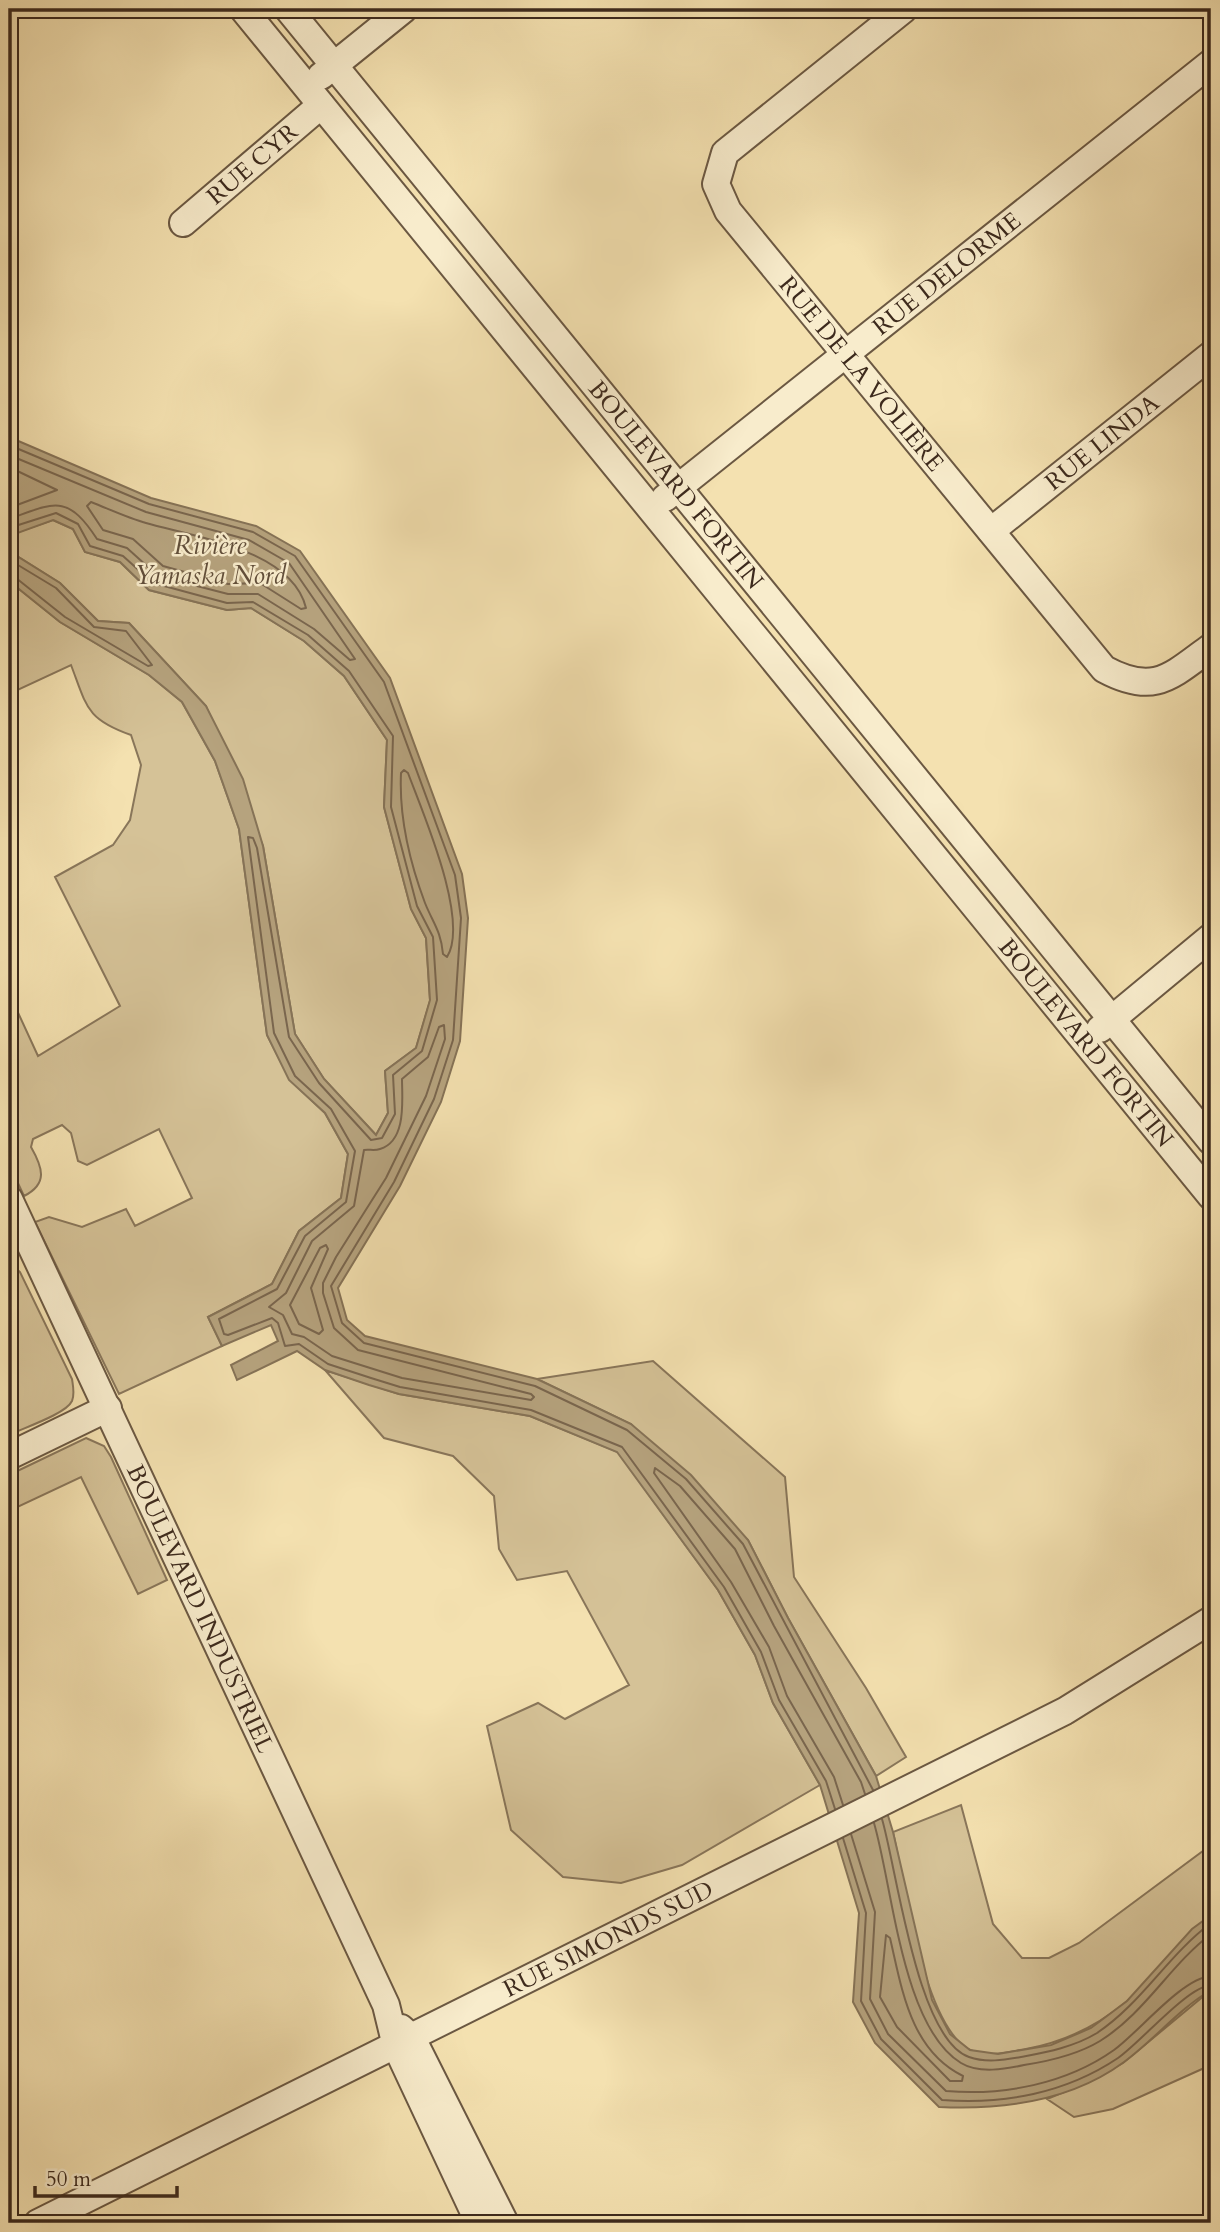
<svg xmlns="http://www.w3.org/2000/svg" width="1220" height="2232" font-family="Cardo,serif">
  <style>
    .green { fill: #d5c297; stroke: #89765a; stroke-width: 2 }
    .water { fill: #b6a37e; stroke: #867357; stroke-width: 2; fill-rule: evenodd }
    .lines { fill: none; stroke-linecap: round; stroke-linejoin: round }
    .shore { stroke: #7a664e; stroke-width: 2 }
    .minor-casing { stroke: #6b5842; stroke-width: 30 }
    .minor { stroke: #f8eccc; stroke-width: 26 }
    .labels { text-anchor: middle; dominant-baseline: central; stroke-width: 5; stroke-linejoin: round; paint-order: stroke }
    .street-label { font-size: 24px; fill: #3d2a1d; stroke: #f8eccc }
    .water-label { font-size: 26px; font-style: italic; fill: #614e3a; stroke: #f8eccc }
  </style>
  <rect width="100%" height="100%" fill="#f4e1b0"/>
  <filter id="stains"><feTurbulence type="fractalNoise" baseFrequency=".00286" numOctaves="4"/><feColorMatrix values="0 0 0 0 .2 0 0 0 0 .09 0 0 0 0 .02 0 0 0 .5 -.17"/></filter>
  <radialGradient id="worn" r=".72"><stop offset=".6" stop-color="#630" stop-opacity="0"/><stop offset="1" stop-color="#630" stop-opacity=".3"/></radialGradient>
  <path class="green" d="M 53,520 L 73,529 L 85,552 L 120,562 L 149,590 L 227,610 L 251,608 L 304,641 L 344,676 L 387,740 L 384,807 L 411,909 L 426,938 L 430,1001 L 416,1048 L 385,1071 L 388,1113 L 376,1135 L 324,1079 L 295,1034 L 263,846 L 206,706 L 129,623 L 98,621 L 60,583 L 17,556 L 9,535 Z
    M 9,581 L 60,622 L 149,675 L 182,702 L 215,761 L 239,829 L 267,1035 L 290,1080 L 325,1113 L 348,1154 L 341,1198 L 299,1231 L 272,1284 L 208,1317 L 222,1346 L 119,1394 L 35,1222 L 49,1217 L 82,1227 L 126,1209 L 135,1226 L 192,1198 L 159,1129 L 87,1165 L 78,1161 L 71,1133 L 62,1125 L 33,1139 L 31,1147 C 43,1168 48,1184 24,1196 L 9,1164 L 9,993 L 38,1056 L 120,1006 L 55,877 L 113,845 L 130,820 L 141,765 L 131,735 C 86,719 87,707 71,665 L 9,694 Z
    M 9,1262 L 20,1272 L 72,1379 C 73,1386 75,1394 72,1401 C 66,1414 23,1428 9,1435 L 9,1390 L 17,1385 L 9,1368 Z
    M 653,1361 L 785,1477 L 794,1577 L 866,1688 L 906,1757 L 876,1776 L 788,1618 L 748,1540 L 631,1424 L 537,1379 Z
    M 325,1370 L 399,1394 L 530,1416 L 618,1452 L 718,1590 L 755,1655 L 773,1703 L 820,1785 L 682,1865 L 621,1883 L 563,1877 L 511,1830 L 487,1726 L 538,1703 L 565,1719 L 629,1685 L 567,1571 L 517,1580 L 499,1549 L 494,1496 L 453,1456 L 384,1438 Z
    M 86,1438 L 104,1446 L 111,1457 L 167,1580 L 138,1594 L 81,1477 L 9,1511 L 9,1475 Z
    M 961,1805 L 993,1924 L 1022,1958 L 1049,1958 L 1079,1943 L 1211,1845 L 1211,1915 C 1178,1940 1157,1975 1126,2002 C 1096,2027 1064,2042 1026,2049 C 1009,2052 985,2058 968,2049 C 923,2022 905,1884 893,1832 Z
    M 1211,1990 L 1211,2065 L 1113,2109 L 1074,2117 L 1047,2099 L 1091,2081 L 1123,2063 Z"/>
  <path class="water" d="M 9,437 L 151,498 L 256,526 L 300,551 L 390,678 L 462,874 L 468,918 L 460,1041 L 441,1102 L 400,1186 L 338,1288 L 347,1320 L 365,1336 L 537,1379 L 631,1424 L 691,1475 L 748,1540 L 788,1618 L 876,1776 L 893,1832 L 932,2000 L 950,2034 L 970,2050 L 998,2054 L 1051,2045 L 1091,2028 L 1127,2001 L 1192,1929 L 1211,1915 L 1211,1990 C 1179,2009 1154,2040 1124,2062 C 1070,2102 1003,2110 939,2107 L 875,2043 L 853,2002 L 859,1913 L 820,1785 L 773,1703 L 755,1655 L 718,1590 L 617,1452 L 530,1416 L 399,1394 L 369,1385 L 325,1370 L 297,1351 L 237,1380 L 231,1365 L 278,1341 L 271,1325 L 222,1346 L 208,1317 L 272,1284 L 299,1231 L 341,1198 L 348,1154 L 325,1113 L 289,1080 L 267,1035 L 239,829 L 215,761 L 182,702 L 149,675 L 60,622 L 9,581 ZM 53,520 L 73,529 L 85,552 L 120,562 L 149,590 L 227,610 L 251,608 L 304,641 L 344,676 L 387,740 L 384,807 L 411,909 L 426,938 L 430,1000 L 416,1048 L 385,1071 L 388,1113 L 376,1135 L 324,1079 L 295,1034 L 263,846 L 243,779 L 206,706 L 129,623 L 98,621 L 60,583 L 17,556 L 9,536 Z"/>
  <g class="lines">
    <path class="shore" d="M 9,445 L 149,504 L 253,532 L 295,556 L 384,682 L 455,875 L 461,918 L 453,1040 L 434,1099 L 394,1182 L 331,1286 L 342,1323 L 364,1343 L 535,1386 L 627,1430 L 686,1479 L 743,1544 L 873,1790
      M 9,455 L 146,512 L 249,540 L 289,563 L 355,659 L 350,660 L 314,629 L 258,594 L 228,594 L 158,576 L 127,548 L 97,539 C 67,493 54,503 9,519
      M 9,467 L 57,490 L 9,508
      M 91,502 C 109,509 128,518 146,523 C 195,537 292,550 306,608 L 301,609 L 260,583 L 228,584 L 163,566 L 133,539 L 103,530 L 87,506 Z
      M 9,528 L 56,513 L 78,524 L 90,546 L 123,556 L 153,583 L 227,603 L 253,602 L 308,635 L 349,671 L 393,736 L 391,807 L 417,906 L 433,937 L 437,1000 L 422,1051 L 393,1075 L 395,1114 L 382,1138 L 371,1140 L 319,1083 L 289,1037 L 257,848 L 253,838 L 248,837 L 274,1033 L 295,1076 L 331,1109 L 355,1151 L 346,1202 L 305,1236 L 277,1289 L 219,1319 L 224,1334 L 228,1335 L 272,1318 L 278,1323 L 285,1346 L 299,1344 L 328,1364 L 371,1378 L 400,1387 L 531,1410 L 622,1447 L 724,1587 L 761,1652 L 779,1700 L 826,1781 L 835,1809
      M 9,555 L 13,562 L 56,588 L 94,627 L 126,631 L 152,665 L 148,666 L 65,617 L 16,578 L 9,576
      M 404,770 L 408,773 C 422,811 470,920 447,957 L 443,954 C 441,931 433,923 425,903 C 410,863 399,816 401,773 Z
      M 444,1025 L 445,1039 L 426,1096 L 386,1178 L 336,1257 L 323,1283 L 323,1293 L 334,1328 L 358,1350 L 531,1394 L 534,1397 L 531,1400 L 402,1378 L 332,1356 L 304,1337 L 292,1334 L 283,1315 L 269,1307 L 286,1293 L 312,1241 L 354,1206 L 364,1150 C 369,1149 374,1151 380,1149 C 407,1141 402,1099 402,1079 L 428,1057 L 439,1027 Z
      M 326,1245 L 328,1249 L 311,1288 L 323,1330 L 319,1334 L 299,1324 L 290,1305 L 320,1248 Z
      M 843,1805 L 834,1777 L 787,1696 L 769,1647 L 731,1582 L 654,1473 L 655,1468 L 680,1486 L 735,1549 L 774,1626 L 861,1782 L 865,1794
      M 882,1819 C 897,1870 917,2039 969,2057 C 986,2063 1004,2060 1021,2057 C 1047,2052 1074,2047 1097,2033 C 1142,2003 1168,1955 1211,1923
      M 874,1823 C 893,1888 902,2027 961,2063 C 979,2074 1006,2069 1024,2065 C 1050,2061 1077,2055 1100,2041 C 1145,2013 1170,1965 1211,1934
      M 851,1834 L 875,1912 L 870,1999 L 888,2034 L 946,2091 C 1003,2096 1066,2084 1114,2050 C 1139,2032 1182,1978 1211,1976
      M 843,1838 L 866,1913 L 861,2001 L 881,2039 L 942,2100 C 1003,2105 1066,2093 1118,2058 C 1141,2042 1187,1987 1211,1985
      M 886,1935 L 890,1938 C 902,1989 910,2050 963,2076 L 962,2081 L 950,2081 L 897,2027 L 880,1997 Z"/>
    <g class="minor-casing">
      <g id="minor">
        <path id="s1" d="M 243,9 L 1211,1196"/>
        <path id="s2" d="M 288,9 L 1211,1141"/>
        <path id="s3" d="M 904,9 L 725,153 L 716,184 L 728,211 L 1104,669 C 1154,696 1170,677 1211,647"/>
        <path d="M 321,76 L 404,9"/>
        <path id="s4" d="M 183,223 L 321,105"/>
        <path id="s5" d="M 665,498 L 1211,63"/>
        <path id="s6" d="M 991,531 L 1211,355"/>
        <path d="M 1100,1029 L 1211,937"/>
        <path id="s7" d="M 9,1199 L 386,2005 L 396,2046 L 479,2223"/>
        <path d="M 9,1456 L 108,1408"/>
        <path d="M 401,2028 L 412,2038 L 505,2223"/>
        <path id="s8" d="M 38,2223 L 1065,1711 L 1211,1620"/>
      </g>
    </g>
    <use href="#minor" class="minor"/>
  </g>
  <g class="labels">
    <g class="street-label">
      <text stroke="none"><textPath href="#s4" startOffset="91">RUE CYR</textPath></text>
      <text stroke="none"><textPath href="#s5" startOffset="360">RUE DELORME</textPath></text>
      <text stroke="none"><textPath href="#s3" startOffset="502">RUE DE LA VOLIÈRE</textPath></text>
      <text stroke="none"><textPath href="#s6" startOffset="142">RUE LINDA</textPath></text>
      <text stroke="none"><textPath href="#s2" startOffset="614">BOULEVARD FORTIN</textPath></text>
      <text stroke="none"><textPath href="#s1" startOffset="1334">BOULEVARD FORTIN</textPath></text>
      <text stroke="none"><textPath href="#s7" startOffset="452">BOULEVARD INDUSTRIEL</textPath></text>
      <text stroke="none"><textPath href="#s8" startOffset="637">RUE SIMONDS SUD</textPath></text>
    </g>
    <g class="water-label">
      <text x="210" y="545">Rivière<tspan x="210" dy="30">Yamaska Nord</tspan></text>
    </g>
  </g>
  <rect width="1220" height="2232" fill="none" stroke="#f4e1b0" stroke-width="35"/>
  <rect x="10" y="10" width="1199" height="2211" fill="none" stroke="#3d2a1d" stroke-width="3.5"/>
  <rect x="18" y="18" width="1185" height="2197" fill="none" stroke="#3d2a1d" stroke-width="2"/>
  <path d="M35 2186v10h142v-10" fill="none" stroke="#3d2a1d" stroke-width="3.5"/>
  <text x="46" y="2186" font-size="21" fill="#3d2a1d" stroke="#f8eccc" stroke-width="5" paint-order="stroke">50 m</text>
  <rect width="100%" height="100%" filter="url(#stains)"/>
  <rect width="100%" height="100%" fill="url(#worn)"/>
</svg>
